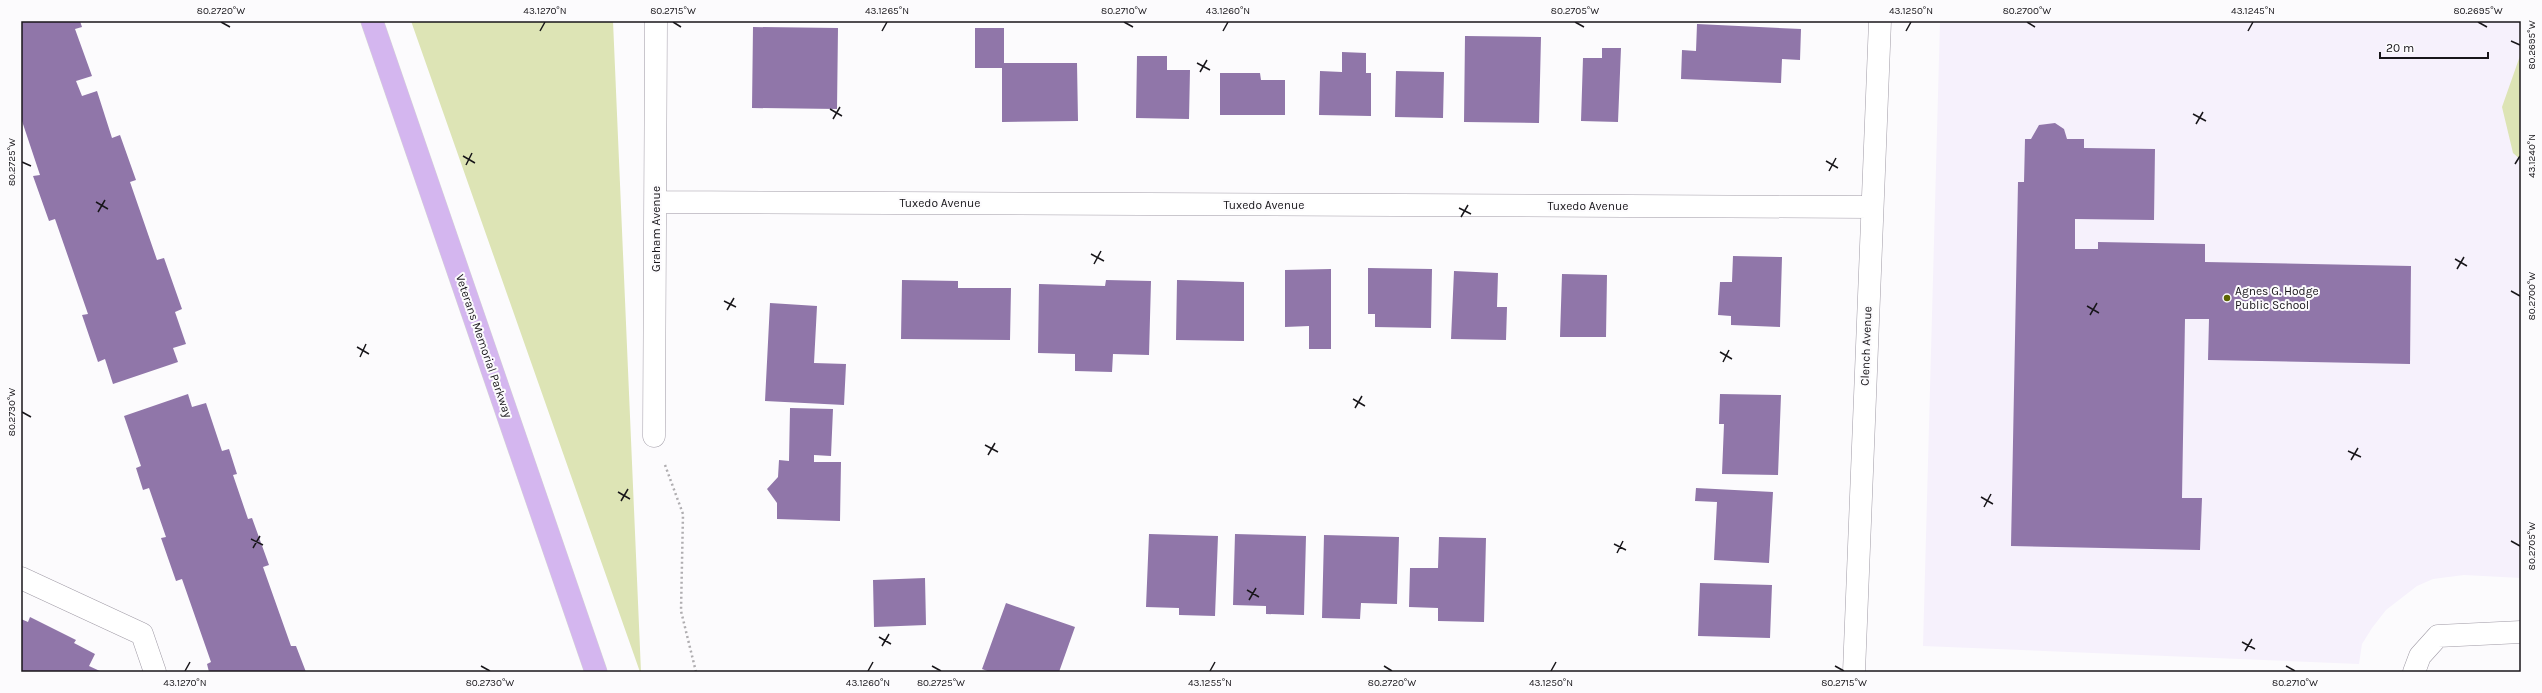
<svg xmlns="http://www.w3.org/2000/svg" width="2542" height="693" font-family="Karla,sans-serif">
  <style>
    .built { fill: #f6f1fc }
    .green { fill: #dde4b5 }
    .building { fill: #9076a9 }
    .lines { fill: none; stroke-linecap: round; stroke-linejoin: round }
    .minor-casing { stroke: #a09ba6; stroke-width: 23 }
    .major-casing { stroke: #d5d5d6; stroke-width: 23 }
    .path { stroke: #afadb0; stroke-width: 2.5; stroke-dasharray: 2 3; stroke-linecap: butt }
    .minor { stroke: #fff; stroke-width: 22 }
    .major { stroke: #d4b6ef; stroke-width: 22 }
    .ticks { fill: none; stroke: #18161a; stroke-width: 1.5 }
    .poi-dot { fill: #5d6503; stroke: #fcfbfd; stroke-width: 1.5 }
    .labels { text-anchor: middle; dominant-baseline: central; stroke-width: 4; stroke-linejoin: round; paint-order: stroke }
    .street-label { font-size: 12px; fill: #18161a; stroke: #fcfbfd }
    .poi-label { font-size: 12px; fill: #18161a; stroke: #fcfbfd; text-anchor: start }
    .neatline { fill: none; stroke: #18161a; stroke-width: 1.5 }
    .ticks-label { font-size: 10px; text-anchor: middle; fill: #18161a }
  </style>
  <rect width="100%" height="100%" fill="#fcfbfd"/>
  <path class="built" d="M 1940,21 L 2521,21 L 2521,578 L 2464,575 L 2433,579 L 2417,586 L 2386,610 L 2372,628 L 2362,644 L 2359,664 L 1923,646 Z"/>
  <path class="green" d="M 411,21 L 613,21 L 641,672 L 640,672 Z
    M 2521,53 L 2521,160 L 2513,153 L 2502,107 Z"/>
  <path class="building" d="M 21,21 L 80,21 L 82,27 L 75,29 L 92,76 L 76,81 L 82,96 L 97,91 L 112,138 L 120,135 L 136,180 L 130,182 L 157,260 L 164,258 L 182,309 L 175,312 L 186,344 L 173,348 L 178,362 L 113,384 L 105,359 L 98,362 L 82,315 L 88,314 L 55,219 L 49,221 L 33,176 L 40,175 L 21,118 Z
    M 1697,24 L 1801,29 L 1800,60 L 1782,59 L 1781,83 L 1681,79 L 1682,50 L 1696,51 Z
    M 753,27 L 838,28 L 837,109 L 752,108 Z
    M 975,28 L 1004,28 L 1004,63 L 1077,63 L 1078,121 L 1002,122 L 1002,68 L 975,68 Z
    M 1465,36 L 1541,37 L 1539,123 L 1464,122 Z
    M 1602,48 L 1621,48 L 1618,122 L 1581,121 L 1583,58 L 1602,58 Z
    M 1342,52 L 1366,53 L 1366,73 L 1371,73 L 1371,116 L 1319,115 L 1320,71 L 1342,72 Z
    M 1137,56 L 1167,56 L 1167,70 L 1190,70 L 1189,119 L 1136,118 Z
    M 1396,71 L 1444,72 L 1443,118 L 1395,117 Z
    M 1220,73 L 1260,73 L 1261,80 L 1285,80 L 1285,115 L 1220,115 Z
    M 2055,123 L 2064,129 L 2067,139 L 2084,139 L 2084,148 L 2155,149 L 2154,220 L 2075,219 L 2075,249 L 2098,249 L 2098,242 L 2205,244 L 2205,262 L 2411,266 L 2410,364 L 2208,360 L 2209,319 L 2185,319 L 2182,498 L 2202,498 L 2200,550 L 2011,546 L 2018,182 L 2024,182 L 2025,139 L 2031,139 L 2039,125 Z
    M 1733,256 L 1782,257 L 1780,327 L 1731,325 L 1731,316 L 1718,315 L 1720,282 L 1732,282 Z
    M 1368,268 L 1432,269 L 1431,328 L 1375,327 L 1375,314 L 1368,314 Z
    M 1331,269 L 1331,349 L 1309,349 L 1309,326 L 1285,327 L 1285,270 Z
    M 1454,271 L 1498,273 L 1497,307 L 1507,307 L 1506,340 L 1451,339 Z
    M 1562,274 L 1607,275 L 1606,337 L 1560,337 Z
    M 902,280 L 958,281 L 958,288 L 1011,288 L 1010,340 L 901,339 Z
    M 1106,280 L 1151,281 L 1149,355 L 1113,354 L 1112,372 L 1075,371 L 1075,354 L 1038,353 L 1039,284 L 1105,286 Z
    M 1177,280 L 1244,282 L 1244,341 L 1176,340 Z
    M 770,303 L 817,306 L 814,363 L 846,364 L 844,405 L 765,401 Z
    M 188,394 L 192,407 L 206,403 L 222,451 L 229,449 L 237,474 L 233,475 L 248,519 L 252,518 L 269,565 L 263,567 L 291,646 L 296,646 L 306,672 L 209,672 L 207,664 L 211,662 L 182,579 L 176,581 L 161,538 L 166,537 L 149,488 L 143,490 L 136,468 L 141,466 L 124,416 Z
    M 1720,394 L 1781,395 L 1778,475 L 1722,474 L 1724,424 L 1719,424 Z
    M 790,408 L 833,409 L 831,456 L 814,455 L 814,462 L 841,462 L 840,521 L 777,519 L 777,503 L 767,489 L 778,477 L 779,460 L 789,461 Z
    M 1696,488 L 1773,492 L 1769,563 L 1714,560 L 1717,502 L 1695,501 Z
    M 1149,534 L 1218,536 L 1215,616 L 1179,615 L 1179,608 L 1146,607 Z
    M 1235,534 L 1306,536 L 1304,615 L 1266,614 L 1266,606 L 1233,605 Z
    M 1324,535 L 1399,537 L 1397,604 L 1361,603 L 1360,619 L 1322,618 Z
    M 1439,537 L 1486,538 L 1484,622 L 1438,621 L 1438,608 L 1409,607 L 1410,568 L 1438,568 Z
    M 925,578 L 926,625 L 874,627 L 873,580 Z
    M 1700,583 L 1772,585 L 1770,638 L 1698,636 Z
    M 1006,603 L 1075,627 L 1059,672 L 990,672 L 982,669 Z
    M 30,617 L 76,640 L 74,643 L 95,654 L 89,666 L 102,672 L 21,672 L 21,619 L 28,622 Z"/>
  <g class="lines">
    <g class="minor-casing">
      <path id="minor" d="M 656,202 L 1871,207
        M 654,436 L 656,21
        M 21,578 L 142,634 L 155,672
        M 1854,672 L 1880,21
        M 2414,672 L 2420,656 L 2438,636 L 2521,632"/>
    </g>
    <g class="major-casing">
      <path id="major" d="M 372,21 L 596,672"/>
    </g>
    <path class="path" d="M 665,465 L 683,514 L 681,611 L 696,672"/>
    <use href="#minor" class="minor"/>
    <use href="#major" class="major"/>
  </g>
  <path class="ticks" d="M 221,22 L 230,27M 673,22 L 681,27M 1124,22 L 1133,27M 1575,22 L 1584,27M 2027,22 L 2035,27M 2478,22 L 2487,27M 540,31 L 545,22M 882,31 L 887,22M 1223,31 L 1228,22M 1906,31 L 1911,22M 2248,31 L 2253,22M 2511,41 L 2520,45M 1197,63 L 1210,70M 1200,72 L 1207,60M 830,109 L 842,116M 2193,114 L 2206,121M 833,119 L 840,107M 2196,124 L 2203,112M 463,156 L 475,163M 1826,161 L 1838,168M 22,162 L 31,166M 2515,164 L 2520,156M 466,165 L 472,153M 1829,171 L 1836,158M 96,202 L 108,209M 1459,208 L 1471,214M 98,212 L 105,200M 1461,217 L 1468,205M 1091,254 L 1104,261M 2455,259 L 2467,266M 1094,264 L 1101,251M 2457,269 L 2464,257M 2511,291 L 2520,296M 724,301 L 736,307M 2087,306 L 2099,313M 727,310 L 734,298M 2090,315 L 2097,303M 357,347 L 369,354M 1720,352 L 1732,359M 360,357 L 366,344M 1723,362 L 1729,350M 1353,399 L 1365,406M 1355,408 L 1362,396M 22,412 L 31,417M 985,445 L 998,452M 2348,451 L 2361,457M 988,455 L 995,443M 2351,460 L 2358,448M 618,492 L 630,499M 1981,497 L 1993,504M 621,501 L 628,489M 1984,507 L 1991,494M 251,539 L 263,545M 2511,541 L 2520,546M 1614,544 L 1626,550M 253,548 L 260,536M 1617,553 L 1623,541M 1247,590 L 1259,597M 1249,600 L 1256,588M 879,637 L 891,644M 2242,642 L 2255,649M 882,646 L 889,634M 2245,651 L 2252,639M 481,666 L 490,671M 932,666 L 941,671M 1384,666 L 1392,671M 1835,666 L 1844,671M 2286,666 L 2295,671M 185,671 L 190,662M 868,671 L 873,662M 1210,671 L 1215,662M 1551,671 L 1556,662"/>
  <circle class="poi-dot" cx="2227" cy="298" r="4"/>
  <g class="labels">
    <g class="street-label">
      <text x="940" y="203">Tuxedo Avenue</text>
      <text x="1264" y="205">Tuxedo Avenue</text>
      <text x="1588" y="206">Tuxedo Avenue</text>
      <text transform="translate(656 229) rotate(-90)">Graham Avenue</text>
      <text transform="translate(484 346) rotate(71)">Veterans Memorial Parkway</text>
      <text transform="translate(1866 346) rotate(-88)">Clench Avenue</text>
    </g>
    <g class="poi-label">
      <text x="2235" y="291">Agnes G. Hodge<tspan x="2235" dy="14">Public School</tspan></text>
    </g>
  </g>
  <rect width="2542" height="693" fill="none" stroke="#fcfbfd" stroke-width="44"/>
  <path d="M2380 52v6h108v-6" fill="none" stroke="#18161a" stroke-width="2"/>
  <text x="2386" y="52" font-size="12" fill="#18161a" stroke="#fcfbfd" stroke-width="3" paint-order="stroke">20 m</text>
  <rect x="22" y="22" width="2498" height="649" class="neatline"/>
  <g class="ticks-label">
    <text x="221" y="14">80.2720°W</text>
    <text x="545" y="14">43.1270°N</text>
    <text x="673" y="14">80.2715°W</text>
    <text x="887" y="14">43.1265°N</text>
    <text x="1124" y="14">80.2710°W</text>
    <text x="1228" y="14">43.1260°N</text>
    <text x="1575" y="14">80.2705°W</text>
    <text x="1911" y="14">43.1250°N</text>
    <text x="2027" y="14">80.2700°W</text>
    <text x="2253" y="14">43.1245°N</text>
    <text x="2478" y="14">80.2695°W</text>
    <text transform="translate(2531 45) rotate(-90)" y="4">80.2695°W</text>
    <text transform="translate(2531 156) rotate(-90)" y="4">43.1240°N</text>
    <text transform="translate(11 162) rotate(-90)" y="4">80.2725°W</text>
    <text transform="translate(2531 296) rotate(-90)" y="4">80.2700°W</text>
    <text transform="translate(11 412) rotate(-90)" y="4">80.2730°W</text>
    <text transform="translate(2531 546) rotate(-90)" y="4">80.2705°W</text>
    <text x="185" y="686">43.1270°N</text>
    <text x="490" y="686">80.2730°W</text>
    <text x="868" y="686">43.1260°N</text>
    <text x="941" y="686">80.2725°W</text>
    <text x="1210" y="686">43.1255°N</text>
    <text x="1392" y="686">80.2720°W</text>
    <text x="1551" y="686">43.1250°N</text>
    <text x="1844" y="686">80.2715°W</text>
    <text x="2295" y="686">80.2710°W</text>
  </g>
</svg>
